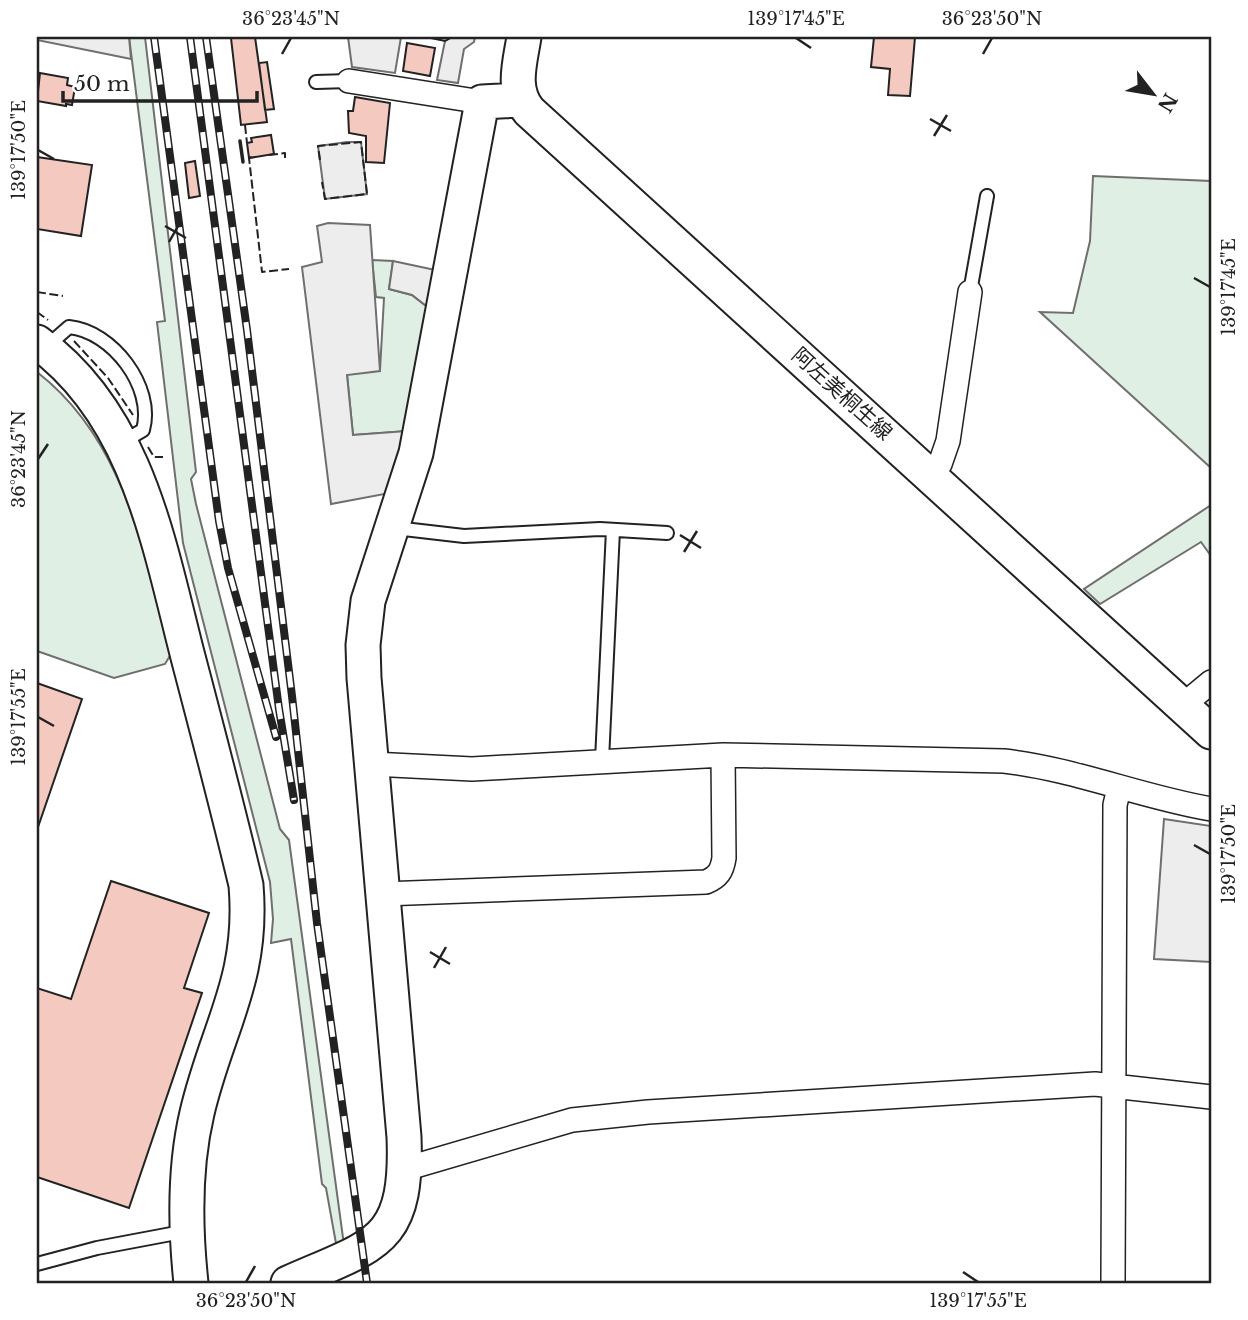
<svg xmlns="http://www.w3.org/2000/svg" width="1248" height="1320" font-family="'Libre Baskerville','Noto Sans JP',serif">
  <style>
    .green { fill: #e0efe3; stroke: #6f6f6f; stroke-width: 2 }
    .parking { fill: #ededed; stroke: #6f6f6f; stroke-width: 2 }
    .building { fill: #f3c9c0; stroke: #222; stroke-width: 2 }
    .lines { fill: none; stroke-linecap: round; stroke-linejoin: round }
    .lane-casing { stroke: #222; stroke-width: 16 }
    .street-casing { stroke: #222; stroke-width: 26 }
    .secondary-casing { stroke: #222; stroke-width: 37 }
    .lane { stroke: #fff; stroke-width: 12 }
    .street { stroke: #fff; stroke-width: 23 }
    .secondary { stroke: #fff; stroke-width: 33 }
    .rail-casing { stroke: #222; stroke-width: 8 }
    .rail { stroke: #fff; stroke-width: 5; stroke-dasharray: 16; stroke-linecap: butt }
    .fence { stroke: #222; stroke-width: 2; stroke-dasharray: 9 3.5; stroke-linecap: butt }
    .wall { stroke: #222; stroke-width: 3.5 }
    .ticks { fill: none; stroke: #222; stroke-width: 2.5 }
    .labels { text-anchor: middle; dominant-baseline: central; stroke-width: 5; stroke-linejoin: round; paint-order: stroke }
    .street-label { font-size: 21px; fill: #222; stroke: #fff }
    .neatline { fill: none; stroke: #222; stroke-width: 2.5 }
    .ticks-label { font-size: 18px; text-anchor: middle; fill: #222 }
  </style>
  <rect width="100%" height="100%" fill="#fff"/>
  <path class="green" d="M 129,37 L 145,37 L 196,472 L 191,479 L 196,504 L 280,829 L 289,840 L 344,1245 L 337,1249 L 326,1188 L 322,1184 L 291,939 L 271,943 L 273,919 L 270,882 L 183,543 L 157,322 L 165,321 Z
    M 1093,176 L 1211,181 L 1211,468 L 1040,312 L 1073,313 L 1090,241 Z
    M 372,260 L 393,261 L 389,289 L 412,295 L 425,305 L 433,307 L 407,431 L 353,435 L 347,374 L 380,370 L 384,298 L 376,297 Z
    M 37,372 C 126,441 142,551 171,654 L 165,664 L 114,678 L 37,651 Z
    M 1211,505 L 1211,556 L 1201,542 L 1100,604 L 1084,589 Z"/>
  <path class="parking" d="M 37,37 L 129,37 L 131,59 L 37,40 Z
    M 348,37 L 401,37 L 395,73 L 352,67 Z
    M 452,37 L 475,37 L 474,42 L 464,49 L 458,83 L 437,80 L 445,41 Z
    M 347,142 L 361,142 L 367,194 L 325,199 L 318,146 Z
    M 328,223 L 370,225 L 380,371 L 347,375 L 353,435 L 407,431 L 390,493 L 331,504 L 302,267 L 322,262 L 317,226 Z
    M 393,261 L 440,271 L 433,307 L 425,305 L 412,295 L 389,289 Z
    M 1164,819 L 1211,826 L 1211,962 L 1154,959 Z"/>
  <path class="building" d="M 255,37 L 267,122 L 241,125 L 231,38 Z
    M 426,37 L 452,37 L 445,41 Z
    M 874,37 L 915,37 L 910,96 L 888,95 L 890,69 L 871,67 Z
    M 407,43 L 435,48 L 430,76 L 403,71 Z
    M 267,62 L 274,109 L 265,110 L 259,63 Z
    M 40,73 L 68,78 L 67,85 L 75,87 L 72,105 L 66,104 L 66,106 L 37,101 Z
    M 355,97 L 390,103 L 384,163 L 366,162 L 366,136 L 349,133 L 348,111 L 353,111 Z
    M 271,135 L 274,154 L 249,158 L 247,143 L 252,142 L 251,138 Z
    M 37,157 L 92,165 L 81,236 L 37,229 Z
    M 195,161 L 200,196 L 189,198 L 185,163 Z
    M 37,683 L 82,699 L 37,830 Z
    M 111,881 L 209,913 L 184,988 L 202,993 L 129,1208 L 37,1177 L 37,988 L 71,999 Z"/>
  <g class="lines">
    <g class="lane-casing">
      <path id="lane" d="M 316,82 L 349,81
        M 970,292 L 987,196
        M 45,348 L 69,327 C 112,331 155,387 143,430 L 121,443
        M 395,528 L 464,536 L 600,529 L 667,533
        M 602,760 L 613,530
        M 37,1264 L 97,1248 L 187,1231"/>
    </g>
    <g class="street-casing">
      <path id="street" d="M 349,81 L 482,102
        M 931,475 L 940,464 L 948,441 L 970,292
        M 1182,706 L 1211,682
        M 372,764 L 472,769 L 723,755 L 1004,761 C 1075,769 1141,797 1211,809
        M 383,894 L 706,882 C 718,877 722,871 724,858 L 723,755
        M 405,1169 L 572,1120 L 648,1112 L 1095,1084 L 1211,1097
        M 1113,1283 L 1115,805 L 1119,788"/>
    </g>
    <g class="secondary-casing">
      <path id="secondary" d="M 524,37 C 520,63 511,89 529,111 L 1211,732
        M 37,342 C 138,415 159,545 188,657 C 208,733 228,809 246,885 C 254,980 217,1027 197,1113 C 184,1168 185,1227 191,1283
        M 288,1283 C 376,1244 408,1244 404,1137 L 364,678 L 363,645 L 368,601 L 416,453 L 482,102 L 519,100"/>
    </g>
    <use href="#lane" class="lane"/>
    <use href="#street" class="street"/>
    <use href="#secondary" class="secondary"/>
    <g class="rail-casing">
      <path id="rail" d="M 154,37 L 219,521 L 228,568 L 276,737
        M 190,37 L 279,709 L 294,800
        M 206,37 L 247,330 L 292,696 L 317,923 L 367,1283"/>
    </g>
    <use href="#rail" class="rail"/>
    <path class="fence" d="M 245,125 L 247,143
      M 269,155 L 285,153 L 285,158
      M 252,157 L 249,158 L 262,272 L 289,269
      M 320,160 L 318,146 L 361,142 L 367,194 L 325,199 L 322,182
      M 37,292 L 63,296
      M 37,312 L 48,320
      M 74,341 L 108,378 L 133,415
      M 148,447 L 154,457 L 163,457"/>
    <path class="wall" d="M 240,141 L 243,162"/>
  </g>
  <path class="ticks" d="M 796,38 L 811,48M 282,54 L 291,38M 983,54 L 992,38M 930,119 L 951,131M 934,136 L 947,115M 38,150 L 54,159M 165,226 L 186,238M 169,242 L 181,221M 1194,278 L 1210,287M 38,459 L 48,444M 680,535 L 701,548M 684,552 L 697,531M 38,717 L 54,726M 1194,845 L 1210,854M 430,952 L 450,964M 434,968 L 446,947M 963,1272 L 978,1282M 246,1282 L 255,1266"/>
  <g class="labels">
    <g class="street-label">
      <text transform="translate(842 394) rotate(42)">阿左美桐生線</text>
    </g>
  </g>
  <rect width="1248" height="1320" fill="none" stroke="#ffffff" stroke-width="77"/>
  <g transform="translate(1153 94) rotate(121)" stroke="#ffffff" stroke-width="5" paint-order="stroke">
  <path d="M0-5L12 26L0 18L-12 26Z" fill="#222222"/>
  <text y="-10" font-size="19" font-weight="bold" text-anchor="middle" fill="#222222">N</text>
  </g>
  <path d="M63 91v10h194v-10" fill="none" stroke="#222222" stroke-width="3.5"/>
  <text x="74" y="91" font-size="21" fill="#222222" stroke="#ffffff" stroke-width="5" paint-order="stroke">50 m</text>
  <rect x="38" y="38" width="1172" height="1244" class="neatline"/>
  <g class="ticks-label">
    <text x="291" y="25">36°23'45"N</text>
    <text x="796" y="25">139°17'45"E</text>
    <text x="992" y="25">36°23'50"N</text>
    <text transform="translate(19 150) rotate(-90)" y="6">139°17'50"E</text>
    <text transform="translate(1229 287) rotate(-90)" y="6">139°17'45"E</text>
    <text transform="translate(19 459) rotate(-90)" y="6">36°23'45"N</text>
    <text transform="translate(19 717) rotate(-90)" y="6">139°17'55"E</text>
    <text transform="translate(1229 854) rotate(-90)" y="6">139°17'50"E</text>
    <text x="246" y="1307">36°23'50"N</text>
    <text x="978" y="1307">139°17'55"E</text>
  </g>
</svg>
